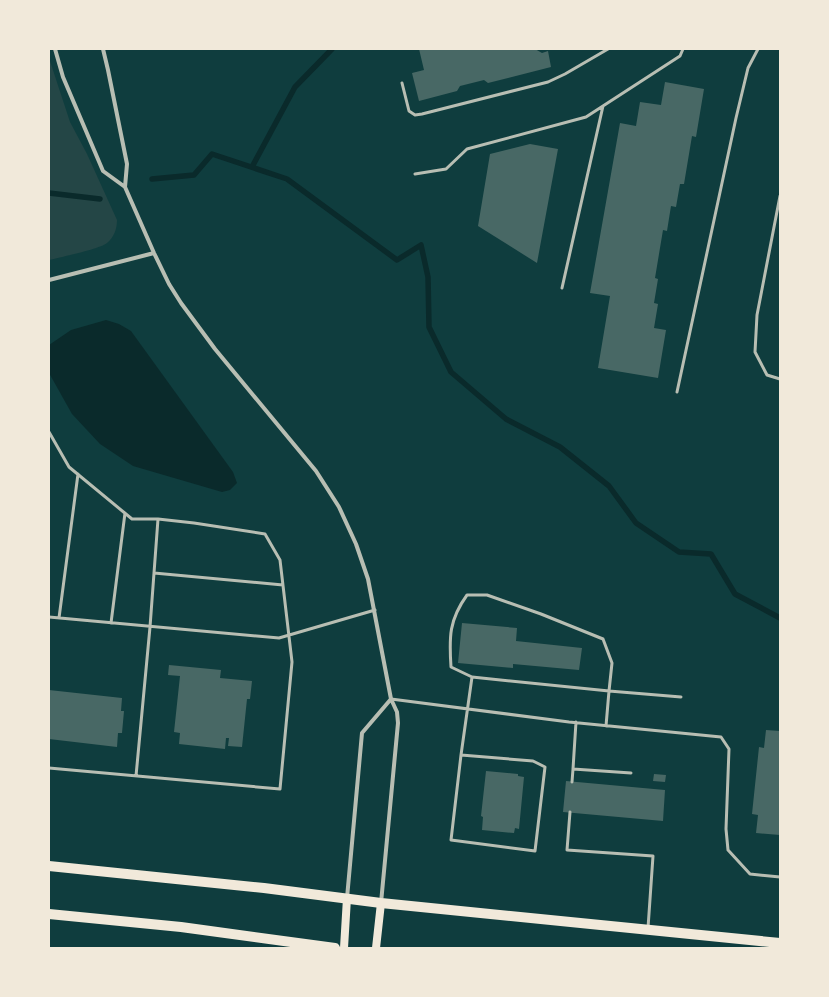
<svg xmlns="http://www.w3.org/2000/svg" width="829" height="997" font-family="'Alegreya Sans',sans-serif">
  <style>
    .green { fill: #244646 }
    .water { fill: #0a2a2b }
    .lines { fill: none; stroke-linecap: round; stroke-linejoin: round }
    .stream { stroke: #0a2a2b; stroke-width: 5.5 }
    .building { fill: #486865 }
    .service { stroke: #b8beb3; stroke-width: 3 }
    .minor { stroke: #b8beb3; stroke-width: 4 }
    .secondary { stroke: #f1e9da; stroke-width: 8 }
    .primary { stroke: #f1e9da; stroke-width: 10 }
  </style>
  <rect width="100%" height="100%" fill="#0f3d3e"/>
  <path class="green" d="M 49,58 L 70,122 L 87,154 L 117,220 C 117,229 114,237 107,243 C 100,249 61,257 49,260 Z"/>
  <path class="water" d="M 106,320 L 119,324 L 131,331 L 233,472 L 237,483 L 230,490 L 222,492 L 133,466 L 100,444 L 72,414 L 49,373 L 49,345 L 71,330 Z"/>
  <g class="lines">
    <path class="stream" d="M 252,167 L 295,87 L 332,49
      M 152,179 L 194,175 L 212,154 L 287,179 L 397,260 L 421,245 L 428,277 L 429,327 L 451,372 L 506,419 L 560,447 L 609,486 L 636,523 L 679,552 L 711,554 L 735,594 L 780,618
      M 49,193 L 100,199"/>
  </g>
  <path class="building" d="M 419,49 L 535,49 L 542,53 L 548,51 L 551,67 L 488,83 L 484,80 L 460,86 L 457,91 L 419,101 L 412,73 L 424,70 Z
    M 665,82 L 704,89 L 696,137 L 692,136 L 684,184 L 680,184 L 676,207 L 671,206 L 667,231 L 663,230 L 655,278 L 658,279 L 654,303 L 658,304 L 654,328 L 666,330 L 658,378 L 598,368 L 610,296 L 590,293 L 620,123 L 636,126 L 640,102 L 661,105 Z
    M 530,144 L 558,149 L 537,263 L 478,226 L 490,154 Z
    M 462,623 L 517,628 L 516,641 L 582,648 L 579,670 L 513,664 L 513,668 L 458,663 Z
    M 169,665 L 221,670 L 220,678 L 252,681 L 250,699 L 247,699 L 242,747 L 228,746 L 229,738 L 226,738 L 225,749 L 179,744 L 180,733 L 174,732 L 180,676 L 168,675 Z
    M 49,690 L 122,698 L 121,711 L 124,711 L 122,733 L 118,733 L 117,747 L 49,739 Z
    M 766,730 L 780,731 L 780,835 L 756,833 L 758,815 L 752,814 L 759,747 L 764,748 Z
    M 486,771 L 518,774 L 518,776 L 524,777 L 519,829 L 515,828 L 514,833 L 482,830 L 483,817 L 481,816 Z
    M 654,774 L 666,775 L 665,782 L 653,781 Z
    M 566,781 L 665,790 L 663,821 L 563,812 Z"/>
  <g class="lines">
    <path class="service" d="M 402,83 L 409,111 L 415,115 L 422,114 L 548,82 L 565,74 L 608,49
      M 415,174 L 446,169 L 467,149 L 586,117 L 680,56 L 683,49
      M 780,196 L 757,315 L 755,352 L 767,375 L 780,379
      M 562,288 L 603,106
      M 677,392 L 736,118 L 748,68 L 758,49
      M 49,432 L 69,467 L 132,519 L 158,519 L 194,523 L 265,534 L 280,560 L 292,662 L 280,789 L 49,768
      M 154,573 L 283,585
      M 49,617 L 279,638 L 375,610
      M 59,618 L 78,474
      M 111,623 L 125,513
      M 472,677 L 451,667 C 449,637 449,620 467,595 L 487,595 L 541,614 L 603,639 L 612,663 L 609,691 L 681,697
      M 391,699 L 569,722 L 721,737 L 729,749 L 726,829 L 728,850 L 750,874 L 780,877
      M 576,722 L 573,769 L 631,773
      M 461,755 L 451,840 L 535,851 L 545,767 L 533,761 L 461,755 L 472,677 L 609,691 L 606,726
      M 136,776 L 150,627 L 158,519
      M 572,782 L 573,769
      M 570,812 L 567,850 L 653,856 L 648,928"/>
    <path class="minor" d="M 55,49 L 63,77 L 103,171 L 125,187
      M 103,49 L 108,70 L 127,164 L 125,187 L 154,253 L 169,284 L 181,303 L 215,349 L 316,471 L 339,507 L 356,544 L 368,579 L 391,699 L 397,712 L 398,723 L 381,903
      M 49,280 L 154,253
      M 347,898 L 362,733 L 391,699"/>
    <path class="secondary" d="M 344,948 L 347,898
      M 376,948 L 381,903"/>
    <path class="primary" d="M 49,866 L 264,888 L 381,903 L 780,943
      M 49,914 L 181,927 L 335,948"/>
  </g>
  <rect width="829" height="997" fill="none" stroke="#f1e9da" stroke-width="100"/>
</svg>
